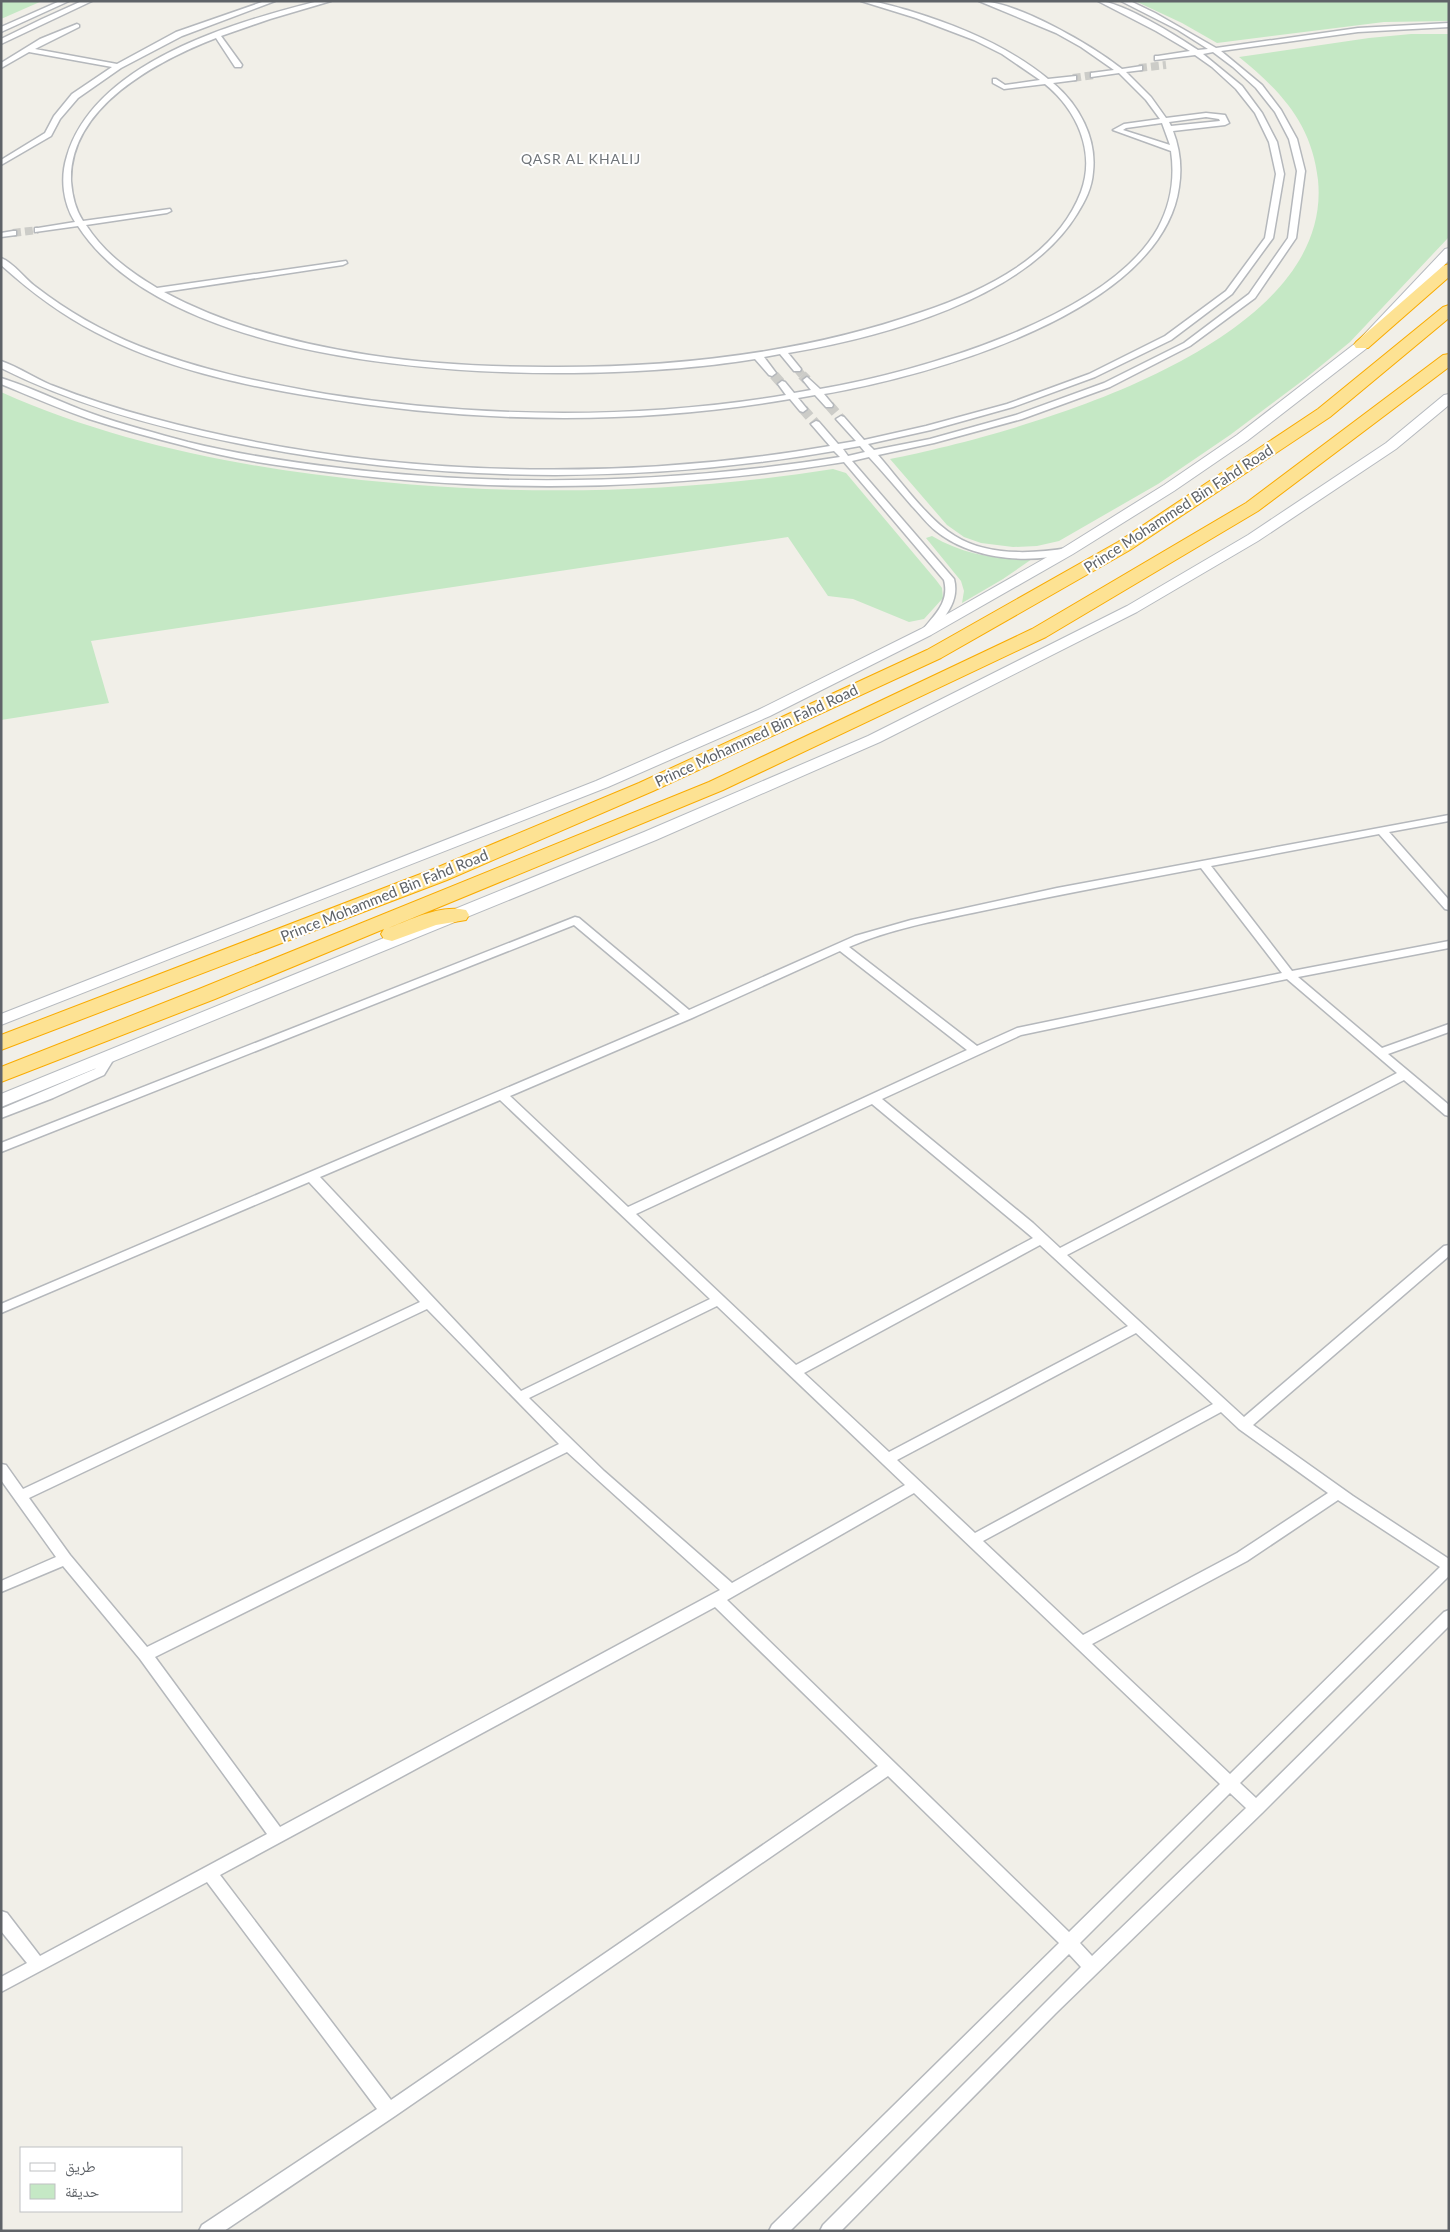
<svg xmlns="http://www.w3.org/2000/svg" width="1450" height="2232" font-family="Lato,'Noto Naskh Arabic',sans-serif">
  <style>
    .green { fill: #c5e8c5 }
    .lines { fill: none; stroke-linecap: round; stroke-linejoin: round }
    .minor-tunnel-far1 { stroke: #ccccc8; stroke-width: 8; stroke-dasharray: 8 4; stroke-linecap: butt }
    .minor-tunnel { stroke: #ccccc8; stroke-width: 10; stroke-dasharray: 10 5; stroke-linecap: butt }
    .minor-casing { stroke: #b5b8bc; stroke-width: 3 }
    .secondary-casing { stroke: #b6babf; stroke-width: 2 }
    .motorway-casing { stroke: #f9ab00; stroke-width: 2 }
    .minor { fill: #fff; fill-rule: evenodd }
    .secondary { fill: #fff; fill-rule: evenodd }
    .motorway { fill: #fde293; fill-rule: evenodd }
    .labels { text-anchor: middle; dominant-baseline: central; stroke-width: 4; stroke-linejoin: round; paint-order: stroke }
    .far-neighbourhood-label { font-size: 14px; letter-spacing: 1px; fill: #70757a; stroke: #fff }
    .street-label { font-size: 15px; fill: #5f6368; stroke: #fff }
  </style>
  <rect width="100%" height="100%" fill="#f1efe8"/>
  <path class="green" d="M 1,1 L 42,1 L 1,19 Z
    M 1135,1 L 1449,1 L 1449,21 L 1384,22 L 1217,43 L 1182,23 Z
    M 1411,34 L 1449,34 L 1448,238 L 1350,342 L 1306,378 L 1230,435 L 1158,484 L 1059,541 L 1037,546 L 1013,547 L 981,543 L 964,537 L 947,525 L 890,459 C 1014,434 1335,349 1318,180 C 1312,124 1281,91 1239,57 L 1369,38 Z
    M 1,392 C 99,436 206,460 312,474 C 485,497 661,496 833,469 L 846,473 L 936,580 L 942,588 L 943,598 L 924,619 L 909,622 L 853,599 L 828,596 L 788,537 L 91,641 L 109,703 L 1,720 Z
    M 932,536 C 964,555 996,559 1032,559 L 1003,579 L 962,603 L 964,591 L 961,581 L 926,538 Z"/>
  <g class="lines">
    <path class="minor-tunnel-far1" d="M 1139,68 L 1166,65
      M 1073,78 L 1094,75
      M 13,233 L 38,230
      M 797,369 L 803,376
      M 772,373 L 775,376"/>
    <path class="minor-tunnel" d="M 774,375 L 782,384
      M 802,375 L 807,380
      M 829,405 L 841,419
      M 803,409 L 816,424"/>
    <g class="minor-casing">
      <path id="minor" d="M 60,1 L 69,1 L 1,32 L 1,27 Z
        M 82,1 L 92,1 L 1,44 L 1,39 L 42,19 Z
        M 265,1 L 275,1 L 182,36 L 121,68 L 78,98 L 60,119 L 51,136 L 1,165 L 1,160 L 45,133 L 54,116 L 72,94 L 112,67 L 29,52 L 1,68 L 1,63 L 40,39 L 77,24 L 79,25 L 79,27 L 35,49 L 117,64 L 176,32 Z
        M 319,1 L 331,1 L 270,19 L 221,36 L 242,65 L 241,67 L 235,67 L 216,38 C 157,61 69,107 71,181 C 72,194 75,209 83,221 L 170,209 L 171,211 L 167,213 L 86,225 C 104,253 129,271 157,288 L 346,261 L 347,263 L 343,265 L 164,292 C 227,326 298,344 369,355 C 428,364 487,367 546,367 C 674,368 801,354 922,312 C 984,291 1056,257 1081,192 C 1096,152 1077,110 1045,84 L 1004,89 L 993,83 L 993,79 L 996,79 L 1005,85 L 1040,80 L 1002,54 L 974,40 L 916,18 L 861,1 C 878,1 893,6 910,11 C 959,26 1008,46 1048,79 L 1076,76 L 1076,80 L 1053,83 C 1079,105 1097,138 1093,172 C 1092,188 1085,201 1077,214 C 1025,299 882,337 788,353 L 801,369 L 800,371 L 794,371 L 780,354 L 764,357 L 776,373 L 772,376 L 769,375 L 755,359 C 586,387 182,387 78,226 L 35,232 L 35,228 L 38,228 L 75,222 C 63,203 60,178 67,156 C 95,62 234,22 319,1 Z
        M 979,1 C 1016,1 1092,45 1122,69 L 1142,66 L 1142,70 L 1126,72 L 1151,97 L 1166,118 L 1206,113 L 1225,115 L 1229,123 L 1225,125 L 1173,131 C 1180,149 1182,168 1179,187 C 1162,312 929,376 824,394 L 833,405 L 832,407 L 826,407 L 815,395 L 798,398 L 807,409 L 803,412 L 800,411 L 790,399 C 633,426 473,423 316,397 C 241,385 163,368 95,332 C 60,314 30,291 1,265 L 1,258 C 14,263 24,278 36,287 C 67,311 102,331 139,346 C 199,370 263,383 326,394 C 478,418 635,420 786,395 L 778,384 L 782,381 L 785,382 L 794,393 L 811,390 L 803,380 L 807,377 L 820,389 C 916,373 1108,318 1158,228 C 1171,204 1175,177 1171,151 L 1113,130 L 1124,124 L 1160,119 L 1146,100 L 1119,73 L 1091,77 L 1091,73 L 1114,70 L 1081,47 L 1056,33 ZM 1206,117 L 1219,119 L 1220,121 L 1171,126 L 1169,122 ZM 1162,123 L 1170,145 L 1123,130 L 1126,128 Z
        M 1098,1 C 1121,1 1177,36 1198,50 L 1208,49 L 1178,30 L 1121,1 L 1130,1 L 1155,13 L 1216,48 L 1358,28 L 1449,23 L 1449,27 L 1358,32 L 1221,51 L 1262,85 L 1281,110 L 1297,139 L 1305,171 L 1296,238 L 1255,298 L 1190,346 L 1110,387 L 1022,419 L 934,443 L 878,455 C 898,478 929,521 955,536 C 987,556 1032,554 1068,548 L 1073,551 L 1071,553 C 1028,564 972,560 936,531 C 927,524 920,514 912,506 C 898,490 884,473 869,457 L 852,461 L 954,579 C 960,602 944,618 930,634 L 926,635 L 921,632 C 934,615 950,603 944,580 L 844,462 C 677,489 505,494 337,473 C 286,467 234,460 185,446 C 153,438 120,429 89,419 C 60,409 30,396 1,384 L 1,378 C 33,388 62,403 93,414 C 123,425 156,433 188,442 C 237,454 289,462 340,468 C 505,488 675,483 840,457 L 834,451 C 637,485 432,483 236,443 C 155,427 75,405 1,368 L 1,361 C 18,367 35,378 51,385 C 84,398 118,409 152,418 C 368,477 610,484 830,446 L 811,424 L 816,421 L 819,422 L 838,444 L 856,441 L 836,419 L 841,416 L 844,417 L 864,440 L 926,426 L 1007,404 L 1089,374 L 1165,336 L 1226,291 L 1265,238 L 1276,174 L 1269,142 L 1255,113 L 1236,89 L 1212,67 L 1195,55 L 1155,60 L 1155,56 L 1158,56 L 1190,51 L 1156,31 ZM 1213,52 L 1233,67 L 1256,88 L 1275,112 L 1289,139 L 1297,171 L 1288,238 L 1249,294 L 1184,343 L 1104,383 L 1016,415 L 930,439 L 874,450 L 868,444 L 931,430 L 1013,407 L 1095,377 L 1171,340 L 1232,294 L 1273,238 L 1284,174 L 1277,142 L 1262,113 L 1242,86 L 1203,54 ZM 860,446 L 865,452 L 848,456 L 843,449 Z
        M 13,231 L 16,231 L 16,235 L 1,237 L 1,233 Z
        M 1449,815 L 1449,821 L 1389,832 L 1449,900 L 1449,910 L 1445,909 L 1379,834 L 1211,866 L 1292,971 L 1449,941 L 1449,948 L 1298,977 L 1382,1048 L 1449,1024 L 1449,1032 L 1388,1054 L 1449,1105 L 1449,1116 L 1445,1115 L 1404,1080 L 1067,1255 L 1244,1417 L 1444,1246 L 1449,1245 L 1449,1256 L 1253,1425 L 1353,1496 L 1449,1559 L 1449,1576 L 1240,1783 L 1256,1798 L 1444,1612 L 1449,1610 L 1449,1626 L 1262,1813 L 1056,2013 L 841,2231 L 820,2231 L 823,2225 L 1081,1967 L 1069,1954 L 790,2231 L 769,2231 L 772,2225 L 1059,1943 L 888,1776 L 395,2116 L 224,2231 L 199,2231 L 202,2225 L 377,2109 L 207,1882 L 1,1992 L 1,1977 L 27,1963 L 1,1931 L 1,1911 L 7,1913 L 40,1956 L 267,1834 L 140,1659 L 63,1566 L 1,1592 L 1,1581 L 56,1557 L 1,1480 L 1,1464 L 6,1465 L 23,1489 L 420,1302 L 309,1182 L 1,1313 L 1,1304 L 680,1014 L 574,925 L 1,1152 L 1,1143 L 575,917 L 579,918 L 689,1010 L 855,936 L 911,920 L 1057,888 ZM 1201,868 L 1282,973 L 1017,1028 L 977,1046 L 849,947 C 889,929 935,921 977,912 C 1052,896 1126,882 1201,868 ZM 840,951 L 967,1050 L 628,1207 L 510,1096 L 692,1018 ZM 1287,979 L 1397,1073 L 1060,1248 L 1033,1223 L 882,1099 L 1021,1035 ZM 500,1100 L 710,1299 L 521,1391 L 320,1177 ZM 872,1104 L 1033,1238 L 796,1365 L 636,1214 ZM 1040,1245 L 1128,1326 L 889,1452 L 804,1373 ZM 717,1306 L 905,1485 L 732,1583 L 604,1471 L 529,1398 ZM 427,1309 L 559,1444 L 147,1647 L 70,1555 L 29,1498 ZM 1136,1333 L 1213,1404 L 975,1533 L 897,1460 ZM 1221,1412 L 1239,1429 L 1328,1493 L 1237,1553 L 1083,1635 L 983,1541 ZM 567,1452 L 720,1590 L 280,1827 L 155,1657 ZM 914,1493 L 1220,1784 L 1069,1932 L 727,1600 ZM 1338,1500 L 1440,1567 L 1230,1774 L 1092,1644 L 1247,1561 ZM 715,1607 L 878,1766 L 391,2100 L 220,1875 ZM 1230,1793 L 1246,1808 L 1092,1956 L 1080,1943 Z
        M 109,1053 L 115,1057 L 104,1075 L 53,1098 L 1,1118 L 1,1109 L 95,1069 L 105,1054 Z"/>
    </g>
    <g class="secondary-casing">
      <path id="secondary" d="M 1449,248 L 1449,260 L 1367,348 L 1247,441 L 1174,491 L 1073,554 L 931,635 L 770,716 L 608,787 L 1,1025 L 1,1014 L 596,781 L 758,710 L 921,629 L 1063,548 L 1164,485 L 1237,435 L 1357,342 L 1445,249 Z
        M 1449,394 L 1449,405 L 1396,449 L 1258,541 L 1137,612 L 880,742 L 656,840 L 1,1107 L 1,1094 L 644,832 L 868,736 L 1127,606 L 1248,535 L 1386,443 L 1444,395 Z"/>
    </g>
    <g class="motorway-casing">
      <path id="motorway" d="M 1449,264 L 1449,277 L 1368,348 L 1356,348 L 1354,345 L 1356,342 L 1443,266 Z
        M 1449,305 L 1449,318 L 1330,417 L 1130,550 L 941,658 L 653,791 L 447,880 L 1,1050 L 1,1035 L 431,870 L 639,783 L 927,650 L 1118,542 L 1318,409 L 1443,307 Z
        M 1449,354 L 1449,367 L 1258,511 L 1046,637 L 723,790 L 386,929 C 410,920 440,904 466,910 L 469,915 L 466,920 L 436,925 L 392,941 L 384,939 L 381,934 L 384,929 L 215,999 L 1,1082 L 1,1067 L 199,989 L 709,782 L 1032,629 L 1246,503 L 1443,355 Z"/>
    </g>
    <use href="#minor" class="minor"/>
    <use href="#secondary" class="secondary"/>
    <use href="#motorway" class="motorway"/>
  </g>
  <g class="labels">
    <g class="far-neighbourhood-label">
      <text x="581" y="158">QASR AL KHALIJ</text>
    </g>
    <g class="street-label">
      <text transform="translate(1178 508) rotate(-33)">Prince Mohammed Bin Fahd Road</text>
      <text transform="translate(756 735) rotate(-25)">Prince Mohammed Bin Fahd Road</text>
      <text transform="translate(384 895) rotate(-22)">Prince Mohammed Bin Fahd Road</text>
    </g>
  </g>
  <rect width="1450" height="2232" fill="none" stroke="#5f6368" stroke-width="5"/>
  <rect x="20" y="2147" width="162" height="65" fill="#ffffff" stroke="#bfc1c3"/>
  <rect x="30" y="2163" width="25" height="8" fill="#ffffff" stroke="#bfc1c3"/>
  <text x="65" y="2172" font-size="15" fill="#5f6368">طريق</text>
  <rect x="30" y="2184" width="25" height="15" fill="#c5e8c5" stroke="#bfc1c3"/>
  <text x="65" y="2197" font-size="15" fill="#5f6368">حديقة</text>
</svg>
